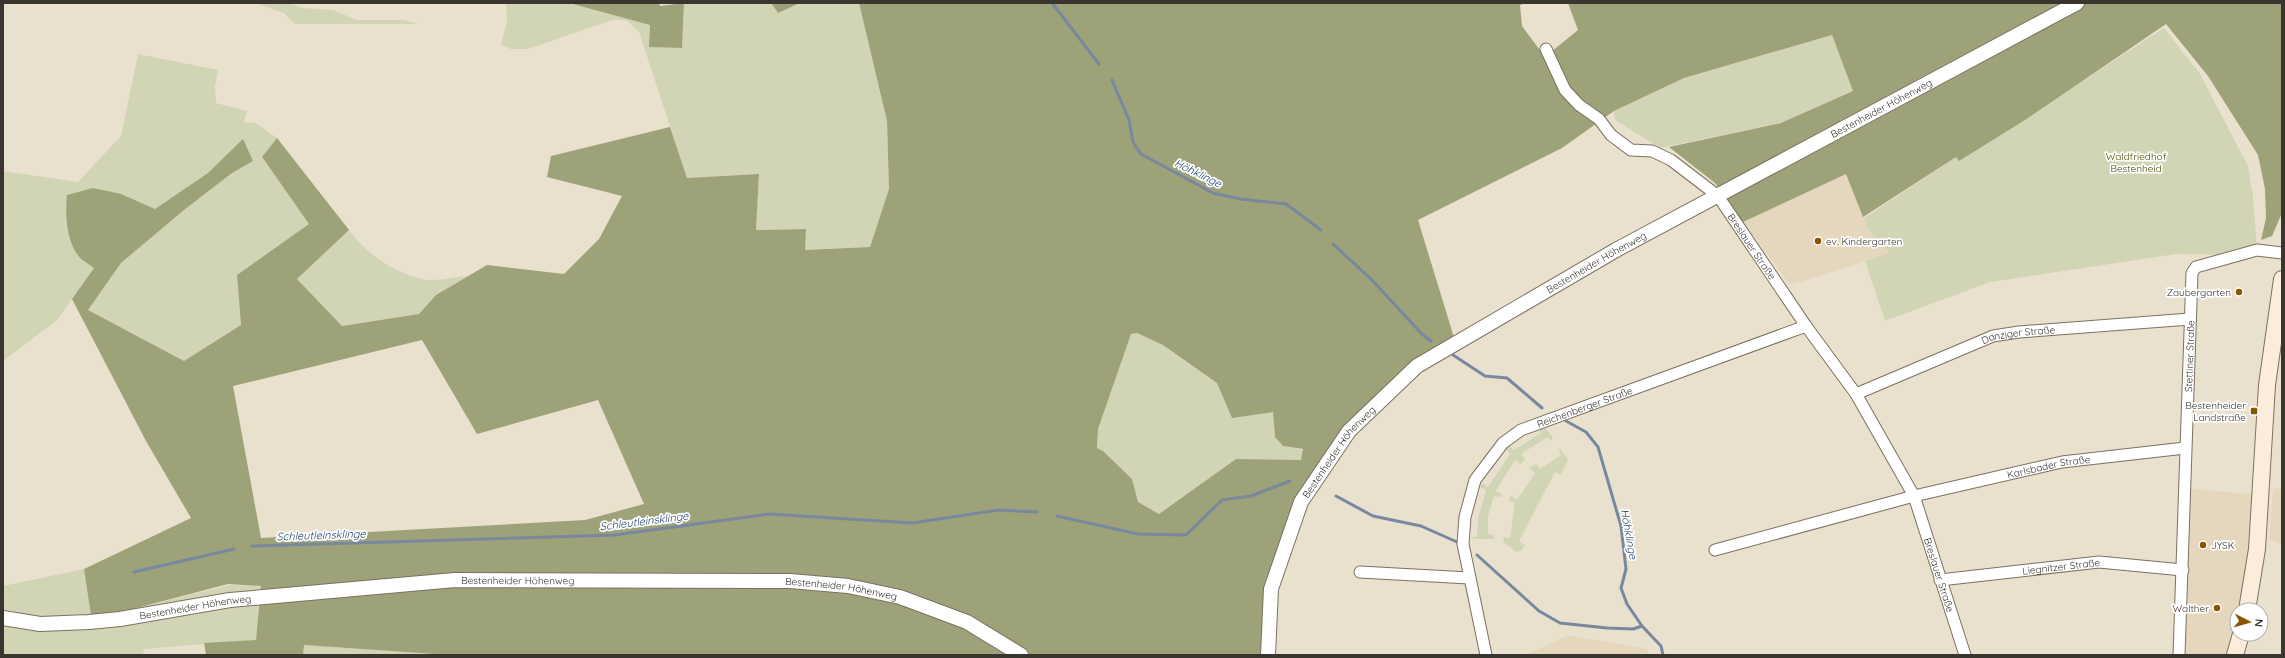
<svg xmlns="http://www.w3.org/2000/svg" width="2285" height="658" font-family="Quicksand,sans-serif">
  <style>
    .built { fill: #e5d7be }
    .green { fill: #d1d5b5 }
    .forest { fill: #9da279; fill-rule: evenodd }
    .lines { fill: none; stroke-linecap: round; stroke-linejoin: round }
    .stream { stroke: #78889e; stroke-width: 3 }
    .minor-casing { stroke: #7b7161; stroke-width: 13 }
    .tertiary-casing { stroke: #7b7161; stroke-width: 16 }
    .secondary-casing { stroke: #7b7161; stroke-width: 18 }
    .minor { stroke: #fff; stroke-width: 11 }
    .tertiary { stroke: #fff; stroke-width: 14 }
    .secondary { stroke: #fcecdb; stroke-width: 16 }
    .poi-dot { fill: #895600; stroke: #fff; stroke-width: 1.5 }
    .labels { text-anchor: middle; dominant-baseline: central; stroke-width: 3.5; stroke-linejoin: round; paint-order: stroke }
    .street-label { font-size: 10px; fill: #3a362f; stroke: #fff }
    .park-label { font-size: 10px; fill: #494c04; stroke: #fff }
    .poi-label { font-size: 10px; fill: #3a362f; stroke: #fff; text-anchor: end }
    .water-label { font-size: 11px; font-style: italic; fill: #1f416e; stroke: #fff }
  </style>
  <rect width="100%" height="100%" fill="#eae0ce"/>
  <path class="built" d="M 1846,174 L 1868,228 L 1889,254 L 1790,285 L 1743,222 Z
    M 2273,488 L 2282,489 L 2282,545 L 2269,539 Z
    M 2191,489 L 2252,494 L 2248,564 L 2229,655 L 2185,655 Z
    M 1568,635 L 1647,649 L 1649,655 L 1526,655 Z"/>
  <path class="green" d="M 255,3 L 290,3 L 301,8 L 333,10 L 357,20 L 404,20 L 419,24 L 295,24 L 284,13 Z
    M 506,3 L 569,3 L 650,25 L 649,47 L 682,48 L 684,3 L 771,3 L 778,13 L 800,3 L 859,3 L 887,121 L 889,189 L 870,247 L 804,250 L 806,229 L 756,230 L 759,174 L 687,178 L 639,32 L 626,20 L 612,20 L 528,49 L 511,49 L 501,45 L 507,21 Z
    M 2164,28 L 2200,74 L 2248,166 L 2253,197 L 2257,250 L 2238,255 L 2176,254 L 1990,282 L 1885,321 L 1865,261 L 1889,253 L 1868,229 L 1864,218 L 1956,157 L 1959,161 Z
    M 1832,35 L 1853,91 L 1781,123 L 1660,148 L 1615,120 L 1614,111 L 1684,78 Z
    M 138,54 L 218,70 L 215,87 L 216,103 L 247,111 L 244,122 L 256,123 L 277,138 L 262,158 L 310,224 L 237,275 L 241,325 L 184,361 L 88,310 L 121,263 L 184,210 L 232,173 L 253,161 L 204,177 L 155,209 L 139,204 L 81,258 L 94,268 L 57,320 L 3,361 L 3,171 L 78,182 L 121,136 Z
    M 349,230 C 367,254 392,272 422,279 C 435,282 454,277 468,276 L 436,295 L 419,314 L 342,326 L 297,279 Z
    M 1137,333 L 1163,345 L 1217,383 L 1232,417 L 1273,412 L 1275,437 L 1283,446 L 1303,450 L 1301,460 L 1236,459 L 1159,514 L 1138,502 L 1132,479 L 1103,451 L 1097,448 L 1098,429 L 1131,334 Z
    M 1544,426 L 1553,438 L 1551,441 L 1548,437 L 1521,454 L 1525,459 L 1521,464 L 1515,460 L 1496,491 L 1502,494 L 1500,497 L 1494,496 L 1488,516 L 1488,534 L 1494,535 L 1494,539 L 1473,539 L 1471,537 L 1477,537 L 1478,519 L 1486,490 L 1480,487 L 1482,483 L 1488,487 L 1510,454 L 1506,449 L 1509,445 L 1514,450 L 1541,433 L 1538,427 Z
    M 1558,449 L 1561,450 L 1568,460 L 1561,475 L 1555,472 L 1519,541 L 1525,545 L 1522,550 L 1517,552 L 1504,543 L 1503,537 L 1510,538 L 1515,503 L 1509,501 L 1511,496 L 1517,500 L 1535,473 L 1529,468 L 1536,464 L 1540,469 L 1561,455 Z
    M 84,569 L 92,622 L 124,611 L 230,585 L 261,586 L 256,640 L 143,649 L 144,655 L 3,655 L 3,586 Z
    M 304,645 L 449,655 L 303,655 Z"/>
  <path class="forest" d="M 569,3 L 659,3 L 660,6 L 684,3 L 682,48 L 649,47 L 650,25 Z
    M 771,3 L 800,3 L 778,13 Z
    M 859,3 L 1527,3 L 1520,5 L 1522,26 L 1542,53 L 1551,52 L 1578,30 L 1568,3 L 2282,3 L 2282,213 L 2272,236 L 2261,240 L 2266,218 L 2265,189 L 2258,155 L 2208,76 L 2166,24 L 2025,120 L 1959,161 L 1956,157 L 1863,217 L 1846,174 L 1743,222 L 1715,183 L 1669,147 L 1781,123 L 1853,91 L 1832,35 L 1684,78 L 1614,111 L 1562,148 L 1418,220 L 1456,344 L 1417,366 L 1349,431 L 1301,502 L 1271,589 L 1268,655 L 449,655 L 304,645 L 303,655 L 206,655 L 204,643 L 256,640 L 261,586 L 228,584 L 125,611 L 120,619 L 92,622 L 84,569 L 191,518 L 146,441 L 72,299 L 94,268 C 90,265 85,262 81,259 C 66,243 65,214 67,195 L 93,188 L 121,194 L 155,209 L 208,173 L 243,139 L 253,161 L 232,173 L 184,210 L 121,263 L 88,310 L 184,361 L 241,325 L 237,275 L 309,224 L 262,157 L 277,138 L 349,230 L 297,279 L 342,326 L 419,314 L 436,295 L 487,265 L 564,274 L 599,239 L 622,196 L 547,177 L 551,156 L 670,127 L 687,178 L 759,174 L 756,230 L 806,229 L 805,250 L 870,247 L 889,189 L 887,121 ZM 1137,333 L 1163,345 L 1217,383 L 1232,418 L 1273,412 L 1275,437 L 1283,446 L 1303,449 L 1301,460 L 1236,459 L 1159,514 L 1138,502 L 1132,479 L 1103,451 L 1097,448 L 1098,429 L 1131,334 ZM 422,340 L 477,434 L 598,400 L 644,504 L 585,520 L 261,538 L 233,386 Z"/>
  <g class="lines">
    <path class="stream" d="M 1052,3 L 1099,64
      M 1112,80 L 1129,120 L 1133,142 L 1141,154 L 1213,193 L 1240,199 L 1286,204 L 1321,230
      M 1333,244 L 1371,279 L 1422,334 L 1431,341
      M 1453,355 L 1485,376 L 1507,378 L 1542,408
      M 1566,421 L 1586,432 L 1598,447 L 1621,526 L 1626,569 L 1621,588 L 1627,604 L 1642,626 L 1661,646 L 1663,655
      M 1336,496 L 1373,516 L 1421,526 L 1457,542
      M 1057,516 L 1138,534 L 1186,535 L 1222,500 L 1251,496 L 1290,481
      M 252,546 L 615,535 L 769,514 L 912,523 L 999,510 L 1037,512
      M 1477,555 L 1539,611 L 1560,623 L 1607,628 L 1633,629 L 1642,626
      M 134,572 L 234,549"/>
    <g class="minor-casing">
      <g id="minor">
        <path id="s1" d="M 1546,49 L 1565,90 L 1579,105 L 1599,119 L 1611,135 L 1631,150 L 1652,151 L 1671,160 L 1718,196 L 1806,326 L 1856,394 L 1914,496 L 1965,655"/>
        <path id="s2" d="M 1856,394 L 1993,336 L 2019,332 L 2190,319"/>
        <path id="s3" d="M 1715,550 L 1914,496 L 2062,462 L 2185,448"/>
        <path d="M 1360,572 L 1469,578"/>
        <path id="s4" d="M 1940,580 L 2099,562 L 2183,570"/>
        <path id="s5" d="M 1486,655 L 1463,544 L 1465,517 L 1475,480 L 1503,443 L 1521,430 L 1806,326"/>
        <path id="s6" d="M 2179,655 L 2192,273 L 2196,267 L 2257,250 L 2282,253"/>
      </g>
    </g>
    <g class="tertiary-casing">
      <g id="tertiary">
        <path id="s7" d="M 3,618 L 40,624 L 89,622 L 120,619 L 230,600 L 455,580 L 790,581 L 848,586 L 900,597 L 967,622 L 1021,655"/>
        <path id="s8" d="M 1268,655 L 1271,589 L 1301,502 L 1349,431 L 1417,366 L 1616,250 L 2077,3"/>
      </g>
    </g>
    <g class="secondary-casing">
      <path id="secondary" d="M 2247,610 L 2257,549 L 2267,385 L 2282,279
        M 2235,655 L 2241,634"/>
    </g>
    <use href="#minor" class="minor"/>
    <use href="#tertiary" class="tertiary"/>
    <use href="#secondary" class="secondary"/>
  </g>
  <g class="poi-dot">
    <circle cx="1818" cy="241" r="4"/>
    <circle cx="2239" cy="292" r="4"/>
    <rect x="2250" y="407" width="8" height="8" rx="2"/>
    <circle cx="2203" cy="545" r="4"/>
    <circle cx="2217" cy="608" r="4"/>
  </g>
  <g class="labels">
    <g class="street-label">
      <text stroke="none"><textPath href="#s8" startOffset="869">Bestenheider Höhenweg</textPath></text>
      <text stroke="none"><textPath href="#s1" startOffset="297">Breslauer Straße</textPath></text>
      <text stroke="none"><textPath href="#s8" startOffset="545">Bestenheider Höhenweg</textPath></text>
      <text stroke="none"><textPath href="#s2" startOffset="174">Danziger Straße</textPath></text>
      <text stroke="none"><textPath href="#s6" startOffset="299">Stettiner Straße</textPath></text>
      <text stroke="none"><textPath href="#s5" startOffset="315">Reichenberger Straße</textPath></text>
      <text stroke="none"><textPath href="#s8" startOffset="221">Bestenheider Höhenweg</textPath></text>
      <text stroke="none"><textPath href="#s3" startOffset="344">Karlsbader Straße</textPath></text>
      <text stroke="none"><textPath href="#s4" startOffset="122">Liegnitzer Straße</textPath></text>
      <text stroke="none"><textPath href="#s1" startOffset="678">Breslauer Straße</textPath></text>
      <text stroke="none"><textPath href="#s7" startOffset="518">Bestenheider Höhenweg</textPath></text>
      <text stroke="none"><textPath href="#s7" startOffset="842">Bestenheider Höhenweg</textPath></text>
      <text stroke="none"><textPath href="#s7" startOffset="194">Bestenheider Höhenweg</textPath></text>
    </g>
    <g class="park-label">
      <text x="2136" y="156">Waldfriedhof<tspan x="2136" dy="12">Bestenheid</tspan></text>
    </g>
    <g class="poi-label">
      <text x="1826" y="241" text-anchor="start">ev. Kindergarten</text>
      <text x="2231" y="292">Zaubergarten</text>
      <text x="2246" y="405">Bestenheider<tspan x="2246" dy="12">Landstraße</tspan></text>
      <text x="2211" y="545" text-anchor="start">JYSK</text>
      <text x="2209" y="608">Walther</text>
    </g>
    <g class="water-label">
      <text transform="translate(1198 173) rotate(26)">Höhklinge</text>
      <text transform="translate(644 521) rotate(-7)">Schleutleinsklinge</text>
      <text transform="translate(1629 534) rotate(80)">Höhklinge</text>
      <text transform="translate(321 535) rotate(-2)">Schleutleinsklinge</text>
    </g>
  </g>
  <rect width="2285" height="658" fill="none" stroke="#3a362f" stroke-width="8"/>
  <g transform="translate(2249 622) rotate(96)"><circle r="19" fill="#ffffff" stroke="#b0afac"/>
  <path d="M0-3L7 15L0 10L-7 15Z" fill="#895600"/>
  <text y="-6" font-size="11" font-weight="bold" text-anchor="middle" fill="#3a362f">N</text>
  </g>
</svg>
